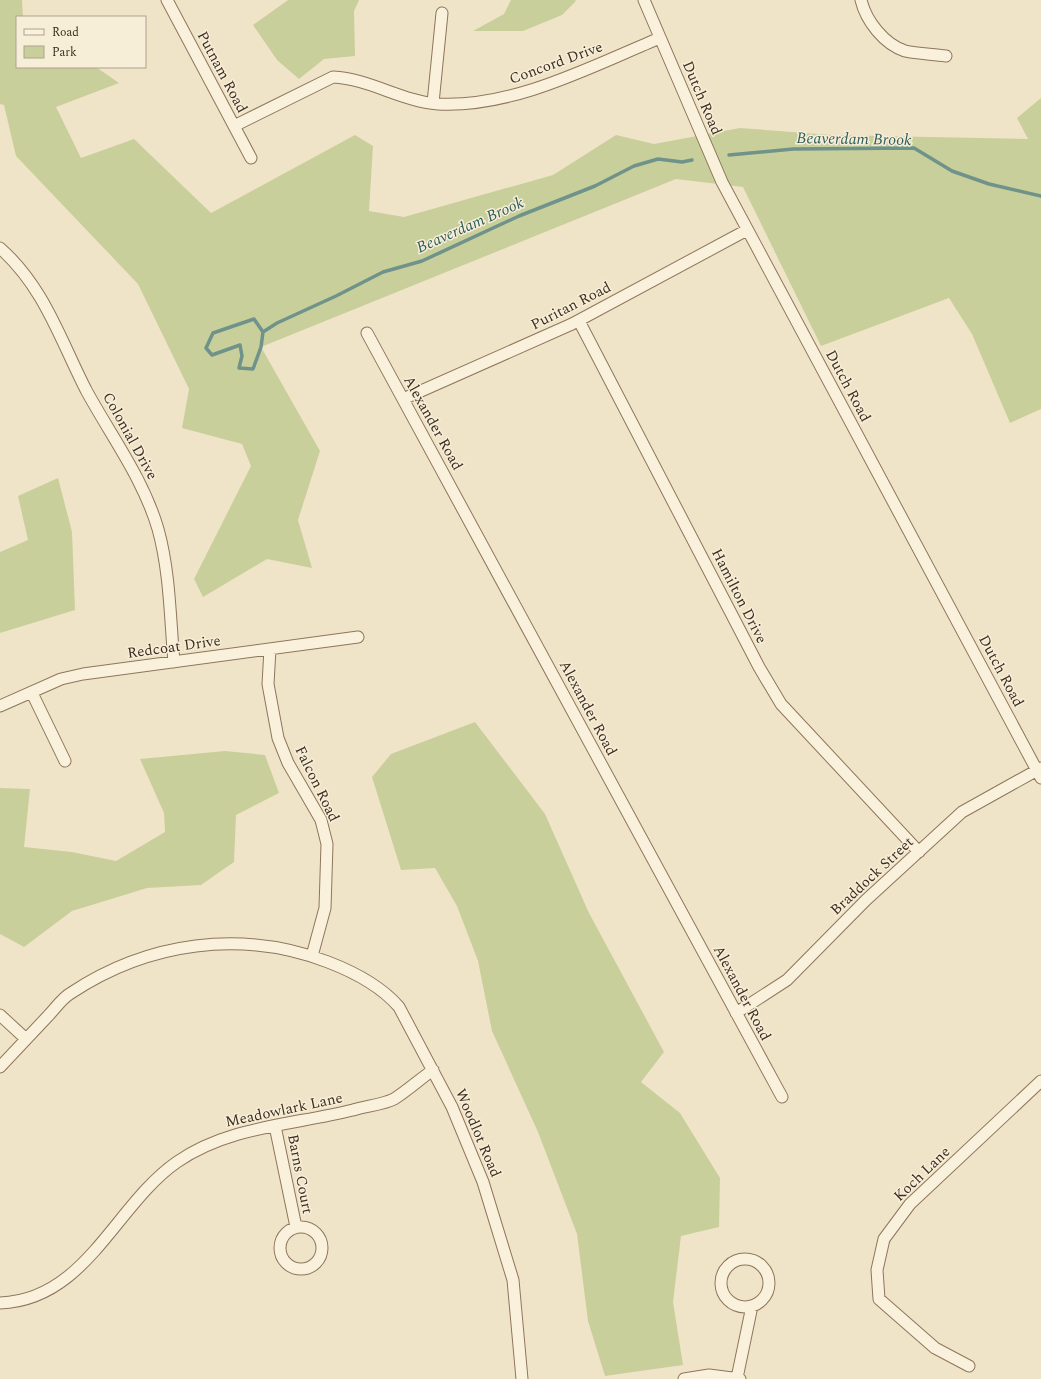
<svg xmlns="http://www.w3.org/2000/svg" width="1041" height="1379" font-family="Spectral,serif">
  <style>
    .green { fill: #c9cf9b }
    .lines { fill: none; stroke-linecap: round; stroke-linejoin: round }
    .stream { stroke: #6f938a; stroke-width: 3.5 }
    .street-casing { stroke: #8d765c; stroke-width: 13 }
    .street { stroke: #faf1dc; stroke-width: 11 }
    .labels { text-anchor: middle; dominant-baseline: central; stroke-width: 3; stroke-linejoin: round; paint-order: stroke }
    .street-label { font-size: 15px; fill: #3d2e20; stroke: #f7eed8 }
    .water-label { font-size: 16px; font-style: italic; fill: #2f5d5a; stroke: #f7eed8 }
  </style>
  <rect width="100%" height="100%" fill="#f0e4c8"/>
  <path class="green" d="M 0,0 L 22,0 L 23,17 L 17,17 L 17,67 L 96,67 L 119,83 L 56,107 L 81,158 L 134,139 L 211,213 L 355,135 L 373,146 L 369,211 L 404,217 L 553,175 L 616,135 L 654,144 L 740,128 L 832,135 L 1028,139 L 1017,118 L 1041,98 L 1041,409 L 1010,423 L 972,334 L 949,298 L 821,346 L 743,187 L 676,179 L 261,347 L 320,451 L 298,520 L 312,568 L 267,559 L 203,597 L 194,579 L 251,466 L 242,444 L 182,428 L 189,389 L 138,284 L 16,156 L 4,105 L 0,104 Z
    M 288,0 L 359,0 L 354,11 L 355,56 L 324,59 L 299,79 L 277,60 L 253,25 Z
    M 511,0 L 575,0 L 576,1 L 562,15 L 523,31 L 473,31 L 504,14 Z
    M 58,478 L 72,532 L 75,610 L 0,633 L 0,552 L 28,540 L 18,496 Z
    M 475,722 L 545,814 L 589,913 L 664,1052 L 641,1082 L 680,1113 L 720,1178 L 719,1227 L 681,1236 L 673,1302 L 683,1365 L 605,1376 L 588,1321 L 577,1234 L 538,1132 L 492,1031 L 478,961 L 457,906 L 435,868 L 401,870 L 372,777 L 391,754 Z
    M 225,751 L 265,755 L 279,793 L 236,815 L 234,862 L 201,885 L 147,888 L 72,911 L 24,947 L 0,934 L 0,788 L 30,789 L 24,847 L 72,852 L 116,861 L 165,832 L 164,813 L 140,759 Z"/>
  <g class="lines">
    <path class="stream" d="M 729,155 L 793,149 L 914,148 L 952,171 L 989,184 L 1041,196
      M 254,319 L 263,332 L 261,347 L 253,369 L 239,368 L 242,356 L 240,345 L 212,355 L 206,348 L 213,333 Z
      M 263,332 L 277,323 L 336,296 L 383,272 L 422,261 L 519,216 L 595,186 L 634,166 L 658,159 L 682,162 L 692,160"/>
    <g class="street-casing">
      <path id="street" d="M 167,0 L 251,158
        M 644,0 L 722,182 L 1041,778
        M 861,0 C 866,21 884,44 905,51 C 918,54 933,54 946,56
        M 433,103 L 442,13
        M 234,126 L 333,77 C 370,79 401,101 438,104 C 514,108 592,66 660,38
        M 0,248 C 44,287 60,339 86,390 C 111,436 143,478 158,529 C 170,572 170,618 174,662
        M 579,321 L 759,667 L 781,704 L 919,852
        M 367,333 L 782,1097
        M 403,399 L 572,324 L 747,230
        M 270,649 L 268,684 L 278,738 L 288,763 L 321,820 L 327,844 L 325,908 L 312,956
        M 32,693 L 65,761
        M 0,706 L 61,679 L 83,674 L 358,637
        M 736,1013 L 787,980 L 866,900 L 962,812 L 1041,768
        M 0,1015 L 26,1039
        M 0,1067 C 16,1050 32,1033 48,1016 C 55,1009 62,998 71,993 C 148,942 241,929 328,962 C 354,972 381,986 399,1007 L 452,1107 L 483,1182 L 513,1280 L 522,1379
        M 275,1126 L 296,1227
        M280 1248a21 21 0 1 1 42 0a21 21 0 1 1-42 0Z
        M721 1283a24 24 0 1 1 48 0a24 24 0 1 1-48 0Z
        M 0,1303 C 86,1300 115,1205 177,1162 C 229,1126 293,1125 353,1110 C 365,1106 382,1105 394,1099 C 407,1091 420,1079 433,1070
        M 969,1366 L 935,1348 L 879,1299 L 877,1270 L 884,1239 L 910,1204 L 1041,1081
        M 737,1378 L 752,1306
        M 684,1379 L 709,1375 L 740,1379"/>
    </g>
    <use href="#street" class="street"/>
  </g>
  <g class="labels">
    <g class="street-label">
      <text transform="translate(556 63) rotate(-20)">Concord Drive</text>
      <text transform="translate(222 72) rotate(62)">Putnam Road</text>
      <text transform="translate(702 98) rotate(67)">Dutch Road</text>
      <text transform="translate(571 306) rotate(-27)">Puritan Road</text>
      <text transform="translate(848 386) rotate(62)">Dutch Road</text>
      <text transform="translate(433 423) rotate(61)">Alexander Road</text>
      <text transform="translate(130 436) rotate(61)">Colonial Drive</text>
      <text transform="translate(739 596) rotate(63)">Hamilton Drive</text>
      <text transform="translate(174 647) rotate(-8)">Redcoat Drive</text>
      <text transform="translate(1001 671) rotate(62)">Dutch Road</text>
      <text transform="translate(588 708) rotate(62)">Alexander Road</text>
      <text transform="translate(317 784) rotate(64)">Falcon Road</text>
      <text transform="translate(872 876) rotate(-43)">Braddock Street</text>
      <text transform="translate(742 993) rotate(62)">Alexander Road</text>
      <text transform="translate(284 1110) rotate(-12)">Meadowlark Lane</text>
      <text transform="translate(478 1133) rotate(67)">Woodlot Road</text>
      <text transform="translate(300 1174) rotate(79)">Barns Court</text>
      <text transform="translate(922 1174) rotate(-44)">Koch Lane</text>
    </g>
    <g class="water-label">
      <text transform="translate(854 139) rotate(1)">Beaverdam Brook</text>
      <text transform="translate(470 225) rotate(-24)">Beaverdam Brook</text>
    </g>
  </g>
  <rect x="16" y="16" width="130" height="52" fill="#f7eed8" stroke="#ada18e"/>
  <rect x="24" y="29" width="20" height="6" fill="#faf1dc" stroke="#ada18e"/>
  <text x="52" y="36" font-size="12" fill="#3d2e20">Road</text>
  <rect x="24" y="46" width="20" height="12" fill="#c9cf9b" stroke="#ada18e"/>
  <text x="52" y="56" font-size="12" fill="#3d2e20">Park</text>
</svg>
